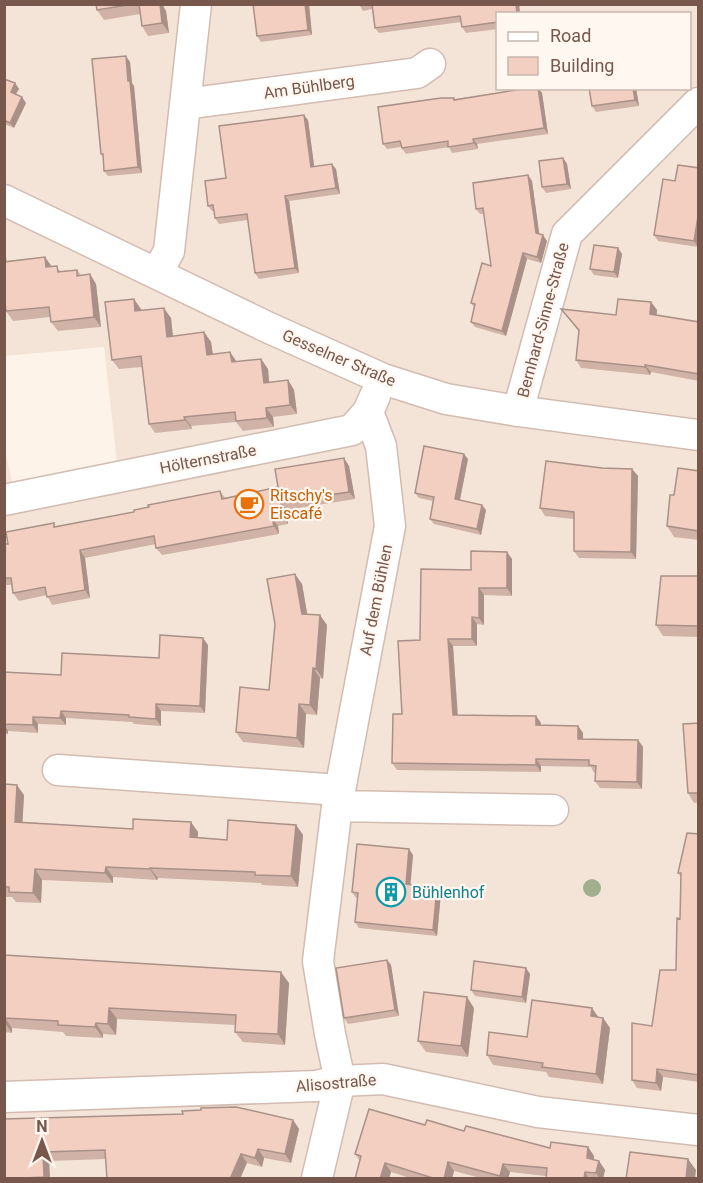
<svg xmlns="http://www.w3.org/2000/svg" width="703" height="1183" font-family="Roboto,sans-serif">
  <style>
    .residential { fill: #f4e4d8; fill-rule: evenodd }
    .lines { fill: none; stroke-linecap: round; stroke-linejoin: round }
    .minor-casing { stroke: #d2bcb1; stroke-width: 33 }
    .minor { stroke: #fff; stroke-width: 30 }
    .tree { fill: #a2af8d }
    .wall { fill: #d0b2a6 }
    .shaded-wall { fill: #a99187 }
    .building { fill: #f2cfc1; stroke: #a99187; stroke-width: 1.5 }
    .labels { text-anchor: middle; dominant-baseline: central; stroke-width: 4.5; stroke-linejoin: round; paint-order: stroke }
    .street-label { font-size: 16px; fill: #78574c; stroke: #fff7f0 }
    .food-label { font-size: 16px; fill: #c56008; stroke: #fff7f0; text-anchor: start }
    .culture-label { font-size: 16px; fill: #0d838f; stroke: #fff7f0; text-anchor: start }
  </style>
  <rect width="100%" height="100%" fill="#fdf3e9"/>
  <path class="residential" d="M 5,5 L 698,5 L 698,1178 L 5,1178 L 4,445 L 12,482 L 117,463 L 104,347 L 5,356 ZM 498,14 L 690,14 L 690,88 L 498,88 Z"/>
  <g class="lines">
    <g class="minor-casing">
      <path id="minor" d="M 185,104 L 417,73 L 430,64
        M 4,200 L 267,327 L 383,379 L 446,399 L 518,411 L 698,435
        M 157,273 L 169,251 L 196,4
        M 518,411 L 567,234 L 698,103
        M 4,500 L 352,430 L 368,412 L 375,396
        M 58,770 L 340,790
        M 337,806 L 553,810
        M 4,1097 L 316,1086 L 340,1081 L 383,1079 L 538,1112 L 698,1130
        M 317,1178 L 340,1081 L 330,1034 L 318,961 L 337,806 L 390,526 L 381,446 L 368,412"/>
    </g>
    <use href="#minor" class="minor"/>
  </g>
  <circle class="tree" cx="592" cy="888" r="9"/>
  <path class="wall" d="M 96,4 L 162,4 L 166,11 L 169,33 L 148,36 L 142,26 L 140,14 L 104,20 L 97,10 Z
    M 253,4 L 309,4 L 312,35 L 261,42 L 257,36 Z
    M 359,4 L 519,4 L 520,14 L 498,14 L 498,29 L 466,33 L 462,27 L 461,22 L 379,33 L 375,28 L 372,9 L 363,11 Z
    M 130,62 L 132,83 L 134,86 L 142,173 L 108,176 L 104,171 L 103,157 L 101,154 Z
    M 4,79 L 15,83 L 19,89 L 16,94 L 26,103 L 14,128 L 4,124 Z
    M 528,88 L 539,88 L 542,93 L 548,134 L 477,144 L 478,149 L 452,153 L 449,147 L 406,154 L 401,147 L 387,149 L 383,144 L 455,99 Z
    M 636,88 L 639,106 L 596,112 L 592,106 Z
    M 308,120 L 314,166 L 336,169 L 340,194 L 289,201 L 299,273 L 259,279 L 255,273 L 248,220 L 219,224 L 215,218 L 214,211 L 212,211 L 208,206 L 226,178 Z
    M 563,158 L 567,164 L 571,189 L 546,193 L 542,187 Z
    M 699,168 L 698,247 L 658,241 L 654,235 Z
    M 528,175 L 532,181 L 539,234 L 547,241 L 541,263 L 527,259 L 506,336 L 475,327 L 471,322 L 474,307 L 471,303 L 491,266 L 484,214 L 480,214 L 476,209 Z
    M 618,248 L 622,254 L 618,278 L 594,275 L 590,269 Z
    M 45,257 L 52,267 L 61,271 L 77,270 L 81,275 L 90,274 L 96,284 L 101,327 L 58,331 L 51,322 L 50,317 L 13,321 L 6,311 L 7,261 Z
    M 651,302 L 657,310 L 656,315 L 699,322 L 699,381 L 651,372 L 650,375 L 581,368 L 576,360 L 579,332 L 561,309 L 616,315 Z
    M 141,309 L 141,311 L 171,318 L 173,336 L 204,332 L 211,342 L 213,354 L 237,362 L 261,359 L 268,369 L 269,382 L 288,380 L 294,390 L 297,414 L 273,417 L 274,427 L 243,431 L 236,422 L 191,426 L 192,429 L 155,433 L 149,424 L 142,367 L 119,369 L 112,360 Z
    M 468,459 L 460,500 L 486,510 L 481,535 L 434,524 L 430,519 L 433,501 L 419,498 L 415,493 Z
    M 349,466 L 355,499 L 286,510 L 288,524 L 278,526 L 279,534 L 162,555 L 156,548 L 156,544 L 85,558 L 90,598 L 52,605 L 47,595 L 19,601 L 13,593 L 12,585 L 4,585 L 4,544 L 8,544 L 54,523 L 56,527 L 134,512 L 220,491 L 225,498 L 278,487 Z
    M 602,468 L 632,469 L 638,476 L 636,559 L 579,558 L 574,551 L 574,519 L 545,516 L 540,508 Z
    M 699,471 L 699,540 L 674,537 L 667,526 L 674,495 Z
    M 507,552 L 512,559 L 512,596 L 484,595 L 484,625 L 477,624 L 477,646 L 453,646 L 458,715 L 536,716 L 541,723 L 541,725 L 578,726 L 583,733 L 583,739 L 638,740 L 643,747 L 642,789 L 600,788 L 595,781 L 595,773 L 594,773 L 591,767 L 541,766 L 541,772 L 397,770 L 392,763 L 402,714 L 420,640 L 471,570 Z
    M 699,576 L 699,637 L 663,636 L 656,625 Z
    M 302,584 L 307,614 L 327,625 L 323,679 L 320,678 L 317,715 L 306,714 L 304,748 L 243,742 L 236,732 L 269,690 Z
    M 208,645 L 205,713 L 161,711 L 161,726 L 134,724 L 132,722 L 66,718 L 66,725 L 38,724 L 38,733 L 8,731 L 8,734 L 4,734 L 4,672 L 61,675 L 159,658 Z
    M 699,723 L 699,802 L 694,803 L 688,793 Z
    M 4,784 L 24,795 L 22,822 L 133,829 L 198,832 L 198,837 L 227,840 L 296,825 L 303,835 L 298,887 L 262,885 L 261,883 L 158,878 L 157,880 L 113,877 L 113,883 L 42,880 L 41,903 L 16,902 L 12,897 L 4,897 Z
    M 699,834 L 699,1082 L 663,1077 L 661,1091 L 637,1088 L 632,1080 L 652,1026 L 676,970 L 680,919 L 681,877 L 678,873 Z
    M 413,855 L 410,885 L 437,888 L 441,893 L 437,936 L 359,928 L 355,922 L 358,898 L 356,898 L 352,892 Z
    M 4,955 L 289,983 L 285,1045 L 243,1042 L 235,1032 L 236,1025 L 117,1019 L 116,1035 L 103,1034 L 103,1038 L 66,1036 L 63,1032 L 12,1028 L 12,1033 L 4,1032 Z
    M 387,960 L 391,965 L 399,1016 L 348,1024 L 344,1018 Z
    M 530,974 L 526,1003 L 475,996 L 471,990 Z
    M 474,1008 L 468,1057 L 426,1052 L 418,1041 Z
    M 599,1017 L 603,1018 L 610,1028 L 603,1084 L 549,1077 L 546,1072 L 493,1065 L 487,1055 L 527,1037 Z
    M 4,1119 L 293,1120 L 299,1129 L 291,1163 L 264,1158 L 262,1167 L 247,1163 L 106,1159 L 49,1161 L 50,1179 L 4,1179 Z
    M 425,1125 L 550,1148 L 588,1147 L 594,1156 L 594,1160 L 599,1161 L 605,1170 L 603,1179 L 546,1179 L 546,1176 L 510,1172 L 508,1179 L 484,1179 L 454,1171 L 452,1179 L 413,1179 L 391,1172 L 389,1179 L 355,1179 L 360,1161 L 355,1154 Z"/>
  <path class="shaded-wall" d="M 156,4 L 162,4 L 166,11 L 169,33 L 162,23 Z
    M 305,4 L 309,4 L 312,35 L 308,30 Z
    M 516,4 L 519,4 L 520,14 L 517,14 Z
    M 126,56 L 130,62 L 132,83 L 134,86 L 142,173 L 138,167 Z
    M 15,83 L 19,89 L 14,97 L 11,92 Z
    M 538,88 L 542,93 L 548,134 L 544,128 Z
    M 633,88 L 636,88 L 639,106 L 635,100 Z
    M 22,97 L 26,103 L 14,128 L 10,123 Z
    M 304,115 L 308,120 L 315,172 L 311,167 Z
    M 473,139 L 477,144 L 478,149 L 474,143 Z
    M 563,158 L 567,164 L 571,189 L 567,184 Z
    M 332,164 L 336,169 L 340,194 L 336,188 Z
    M 528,175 L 532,181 L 540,239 L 536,233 Z
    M 285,196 L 289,201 L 299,273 L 295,268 Z
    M 699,210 L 699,242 L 698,247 L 694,241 Z
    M 543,235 L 547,241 L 541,263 L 537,257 Z
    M 4,241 L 8,272 L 4,267 Z
    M 618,248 L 622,254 L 618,278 L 614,272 Z
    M 523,253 L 527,259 L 506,336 L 502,331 Z
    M 45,257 L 52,267 L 46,267 Z
    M 90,274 L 96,284 L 101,327 L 94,317 Z
    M 134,299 L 141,309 L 142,321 L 135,311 Z
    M 651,302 L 657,310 L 656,322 L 650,314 Z
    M 164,308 L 171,318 L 174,347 L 167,337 Z
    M 204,332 L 211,342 L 214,364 L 207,355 Z
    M 230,352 L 237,362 L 232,362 Z
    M 261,359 L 268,369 L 270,393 L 264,383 Z
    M 645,365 L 651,372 L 650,375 L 645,367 Z
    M 288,380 L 294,390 L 297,414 L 290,405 Z
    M 266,408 L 273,417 L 274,427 L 267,418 Z
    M 184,417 L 191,426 L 192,429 L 185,420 Z
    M 464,454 L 468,459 L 459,504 L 455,499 Z
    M 344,458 L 349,466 L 355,499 L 349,492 Z
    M 632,469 L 638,476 L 636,559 L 631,552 Z
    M 281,502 L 286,510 L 288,524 L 283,517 Z
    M 482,505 L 486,510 L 481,535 L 477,529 Z
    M 272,518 L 278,526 L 279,534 L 274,526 Z
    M 80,550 L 85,558 L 90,598 L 85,590 Z
    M 507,552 L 512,559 L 512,596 L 507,588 Z
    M 295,574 L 302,584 L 309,624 L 302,614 Z
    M 479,588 L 484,595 L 484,625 L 479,618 Z
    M 320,615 L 327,625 L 323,679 L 316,669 Z
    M 472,617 L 477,624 L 477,646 L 472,639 Z
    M 203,638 L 208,645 L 205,713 L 200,706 Z
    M 448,639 L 453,646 L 458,722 L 453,715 Z
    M 313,668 L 320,678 L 317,715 L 310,705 Z
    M 156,704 L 161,711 L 161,726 L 156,719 Z
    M 299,704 L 306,714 L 304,748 L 297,738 Z
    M 61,711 L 66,718 L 66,725 L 60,718 Z
    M 536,716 L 541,723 L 541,732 L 536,725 Z
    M 33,717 L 38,724 L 38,733 L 33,725 Z
    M 4,725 L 8,731 L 8,734 L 4,729 Z
    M 578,726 L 583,733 L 583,746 L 578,739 Z
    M 638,740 L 643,747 L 642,789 L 637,782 Z
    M 536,759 L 541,766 L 541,772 L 536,765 Z
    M 17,785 L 24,795 L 22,832 L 15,822 Z
    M 191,822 L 198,832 L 197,847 L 190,837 Z
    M 296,825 L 303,835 L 298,887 L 291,876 Z
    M 409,849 L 413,855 L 410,890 L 406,884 Z
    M 106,867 L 113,877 L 113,883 L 105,873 Z
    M 150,868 L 158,878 L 157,880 L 150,869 Z
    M 35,869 L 42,880 L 41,903 L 33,893 Z
    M 437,888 L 441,893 L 437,936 L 433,930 Z
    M 387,960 L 391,965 L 399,1016 L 395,1010 Z
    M 526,968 L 530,974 L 526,1003 L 522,997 Z
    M 281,972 L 289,983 L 285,1045 L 278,1034 Z
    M 467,997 L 474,1008 L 468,1057 L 461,1046 Z
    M 109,1008 L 117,1019 L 116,1035 L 108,1024 Z
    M 592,1008 L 599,1018 L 591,1016 Z
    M 5,1018 L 12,1028 L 12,1033 L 4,1022 Z
    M 603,1018 L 610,1028 L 603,1084 L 596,1074 Z
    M 96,1023 L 103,1034 L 103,1038 L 95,1027 Z
    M 657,1069 L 663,1077 L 661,1091 L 656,1083 Z
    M 293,1120 L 299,1129 L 291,1163 L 285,1154 Z
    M 588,1147 L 594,1156 L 593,1167 L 587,1158 Z
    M 258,1149 L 264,1158 L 262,1167 L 255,1158 Z
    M 43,1152 L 49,1161 L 50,1179 L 45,1179 L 44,1177 Z
    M 241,1154 L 247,1163 L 240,1179 L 230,1179 Z
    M 688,1159 L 696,1170 L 695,1179 L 686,1179 Z
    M 599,1161 L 605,1170 L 603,1179 L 600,1179 L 596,1173 Z
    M 448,1162 L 454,1171 L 452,1179 L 444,1179 Z
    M 385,1163 L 391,1172 L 389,1179 L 380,1179 Z
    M 503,1164 L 510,1172 L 508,1179 L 502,1179 L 500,1176 Z
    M 585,1172 L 589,1179 L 584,1179 Z"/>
  <path class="building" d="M 96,4 L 133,4 L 97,10 Z
    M 139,4 L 160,4 L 162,23 L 142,26 Z
    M 253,4 L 305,4 L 308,30 L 257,36 Z
    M 372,4 L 516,4 L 517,14 L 498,14 L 498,22 L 462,27 L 460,16 L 375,28 Z
    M 126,56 L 128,81 L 130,81 L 138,167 L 104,171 L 103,154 L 101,154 L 92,59 Z
    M 4,79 L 15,83 L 11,92 L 22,97 L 10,123 L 4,120 Z
    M 528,88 L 538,88 L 544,128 L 473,139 L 474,143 L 448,147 L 448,141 L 402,148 L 400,141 L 383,144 L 378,107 L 441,98 L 454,98 L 454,100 Z
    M 589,88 L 633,88 L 635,100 L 592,106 Z
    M 304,115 L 311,167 L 332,164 L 336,188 L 285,196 L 295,268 L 255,273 L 247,214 L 215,218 L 213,205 L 208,206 L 205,181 L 226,178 L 219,126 Z
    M 563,158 L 567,184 L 542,187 L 539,161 Z
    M 678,165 L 699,168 L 699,210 L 694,241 L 654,235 L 663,179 L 675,181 Z
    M 528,175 L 536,233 L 543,235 L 537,257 L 523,253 L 502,331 L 471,322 L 475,304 L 471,303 L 482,263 L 491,266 L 483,208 L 476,209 L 473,183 Z
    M 594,245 L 618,248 L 614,272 L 590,269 Z
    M 45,257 L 46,267 L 57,266 L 58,272 L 77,270 L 77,276 L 90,274 L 94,317 L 51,322 L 49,307 L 6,311 L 4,295 L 4,262 Z
    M 134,299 L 135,311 L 164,308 L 167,337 L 204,332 L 207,355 L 230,352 L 232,362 L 261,359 L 264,383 L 288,380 L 290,405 L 266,408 L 267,418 L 236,421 L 235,412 L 184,417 L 185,420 L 149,424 L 141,356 L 112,360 L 105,302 Z
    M 618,299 L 651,302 L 650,314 L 699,322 L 699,374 L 645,365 L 645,367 L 576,360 L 579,330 L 561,309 L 616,315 Z
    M 424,446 L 464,454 L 455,499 L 482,505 L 477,529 L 430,519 L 434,497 L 415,493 Z
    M 344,458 L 349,492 L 281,502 L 283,517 L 272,518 L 274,526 L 156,548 L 154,536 L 80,550 L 85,590 L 47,597 L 45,587 L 13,593 L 11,578 L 4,578 L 4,544 L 8,544 L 6,532 L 54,523 L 54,527 L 134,512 L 134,510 L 149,507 L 148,505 L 220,491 L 222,499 L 278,487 L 275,469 Z
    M 546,461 L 602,468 L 632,469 L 631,552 L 574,551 L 574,512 L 540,508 Z
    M 678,468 L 699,471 L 699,531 L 667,526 L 670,495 L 674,495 Z
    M 471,551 L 507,552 L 507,588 L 479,588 L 479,618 L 472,617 L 472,639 L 448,639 L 453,715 L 536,716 L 536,725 L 578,726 L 578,739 L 638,740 L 637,782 L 595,781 L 596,766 L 589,765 L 589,760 L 536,759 L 536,765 L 392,763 L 393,714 L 402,714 L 398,641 L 420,640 L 421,569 L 471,570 Z
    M 295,574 L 302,614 L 320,615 L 316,669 L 313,668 L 310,705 L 299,704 L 297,738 L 236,732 L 240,687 L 269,690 L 275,624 L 267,579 Z
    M 661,576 L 699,576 L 698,626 L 656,625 Z
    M 160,635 L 203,638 L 200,706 L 156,704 L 156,719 L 129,717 L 129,715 L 61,711 L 60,718 L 33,717 L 33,725 L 4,724 L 4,672 L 61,675 L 62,653 L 159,658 Z
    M 699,723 L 699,793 L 688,793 L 683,724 Z
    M 4,784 L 17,785 L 15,822 L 133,829 L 133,819 L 191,822 L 190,837 L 227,840 L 228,820 L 296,825 L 291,876 L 255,875 L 255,872 L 150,868 L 150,869 L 106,867 L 105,873 L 35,869 L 33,893 L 9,892 L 9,887 L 4,887 Z
    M 687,833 L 699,834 L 699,1075 L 657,1069 L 656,1083 L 632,1080 L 632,1023 L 652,1026 L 660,970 L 676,970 L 677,918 L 680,919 L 681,873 L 678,873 Z
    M 357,844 L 409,849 L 406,884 L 437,888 L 433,930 L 355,922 L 358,893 L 352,892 Z
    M 4,955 L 281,972 L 278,1034 L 235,1032 L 236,1015 L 109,1008 L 108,1024 L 96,1023 L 95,1027 L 58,1025 L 58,1021 L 5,1018 L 4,1019 Z
    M 387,960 L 395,1010 L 344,1018 L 336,968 Z
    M 474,961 L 526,968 L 522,997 L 471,990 Z
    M 424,992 L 467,997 L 461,1046 L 418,1041 Z
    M 532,1000 L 592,1008 L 591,1016 L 603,1018 L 596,1074 L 542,1067 L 543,1063 L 487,1055 L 489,1032 L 527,1037 Z
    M 236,1107 L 293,1120 L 285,1154 L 258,1149 L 255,1158 L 241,1154 L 230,1179 L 107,1179 L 105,1150 L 43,1152 L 44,1177 L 4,1179 L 4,1119 L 183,1114 L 182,1111 L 201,1110 L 201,1108 Z
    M 369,1109 L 425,1125 L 427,1120 L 464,1131 L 466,1126 L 550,1148 L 551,1142 L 588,1147 L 587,1158 L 599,1161 L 596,1173 L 585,1172 L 584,1179 L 546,1179 L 547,1168 L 503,1164 L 500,1176 L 448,1162 L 444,1179 L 436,1179 L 385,1163 L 380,1179 L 355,1179 L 361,1156 L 355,1154 Z
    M 630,1152 L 688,1159 L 686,1179 L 626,1179 Z"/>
  <defs>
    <g id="cafe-ring" transform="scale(1.5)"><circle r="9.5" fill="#fff7f0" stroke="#e8710a" stroke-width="1.5"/><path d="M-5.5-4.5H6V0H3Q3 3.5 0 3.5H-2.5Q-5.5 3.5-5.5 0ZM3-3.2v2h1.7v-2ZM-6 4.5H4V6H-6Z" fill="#e8710a"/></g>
    <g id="building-ring" transform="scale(1.5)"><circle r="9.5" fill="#fff7f0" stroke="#0f9aa8" stroke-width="1.5"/><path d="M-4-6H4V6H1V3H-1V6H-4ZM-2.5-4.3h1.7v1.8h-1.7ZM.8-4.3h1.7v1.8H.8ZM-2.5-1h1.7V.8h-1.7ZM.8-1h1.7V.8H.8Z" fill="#0f9aa8"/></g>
  </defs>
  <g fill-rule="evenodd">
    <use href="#cafe-ring" x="249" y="504"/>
    <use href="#building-ring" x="391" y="892"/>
  </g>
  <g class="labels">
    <g class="street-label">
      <text transform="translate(309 87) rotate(-8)">Am Bühlberg</text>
      <text transform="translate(543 320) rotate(-75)">Bernhard-Sinne-Straße</text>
      <text transform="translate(339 358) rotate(23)">Gesselner Straße</text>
      <text transform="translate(208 459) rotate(-11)">Hölternstraße</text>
      <text transform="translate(376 600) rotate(-79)">Auf dem Bühlen</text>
      <text transform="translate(336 1083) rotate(-5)">Alisostraße</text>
    </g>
    <g class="food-label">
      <text x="270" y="495">Ritschy's<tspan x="270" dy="18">Eiscafé</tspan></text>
    </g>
    <g class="culture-label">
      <text x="412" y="892">Bühlenhof</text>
    </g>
  </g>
  <rect width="703" height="1183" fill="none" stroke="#78574c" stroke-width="12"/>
  <rect x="496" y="12" width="195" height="78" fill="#fff7f0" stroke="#c9b7ae" stroke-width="1.5"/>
  <rect x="508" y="32" width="30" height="9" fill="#ffffff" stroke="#c9b7ae" stroke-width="1.5"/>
  <text x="550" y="42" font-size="18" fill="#78574c">Road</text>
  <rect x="508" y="57" width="30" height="18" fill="#f2cfc1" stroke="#c9b7ae" stroke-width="1.5"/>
  <text x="550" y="72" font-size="18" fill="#78574c">Building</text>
  <g transform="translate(42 1141)" stroke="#fff7f0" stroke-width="4.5" paint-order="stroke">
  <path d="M0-4.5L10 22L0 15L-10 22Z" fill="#78574c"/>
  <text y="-9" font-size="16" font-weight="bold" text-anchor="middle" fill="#78574c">N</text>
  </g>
</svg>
